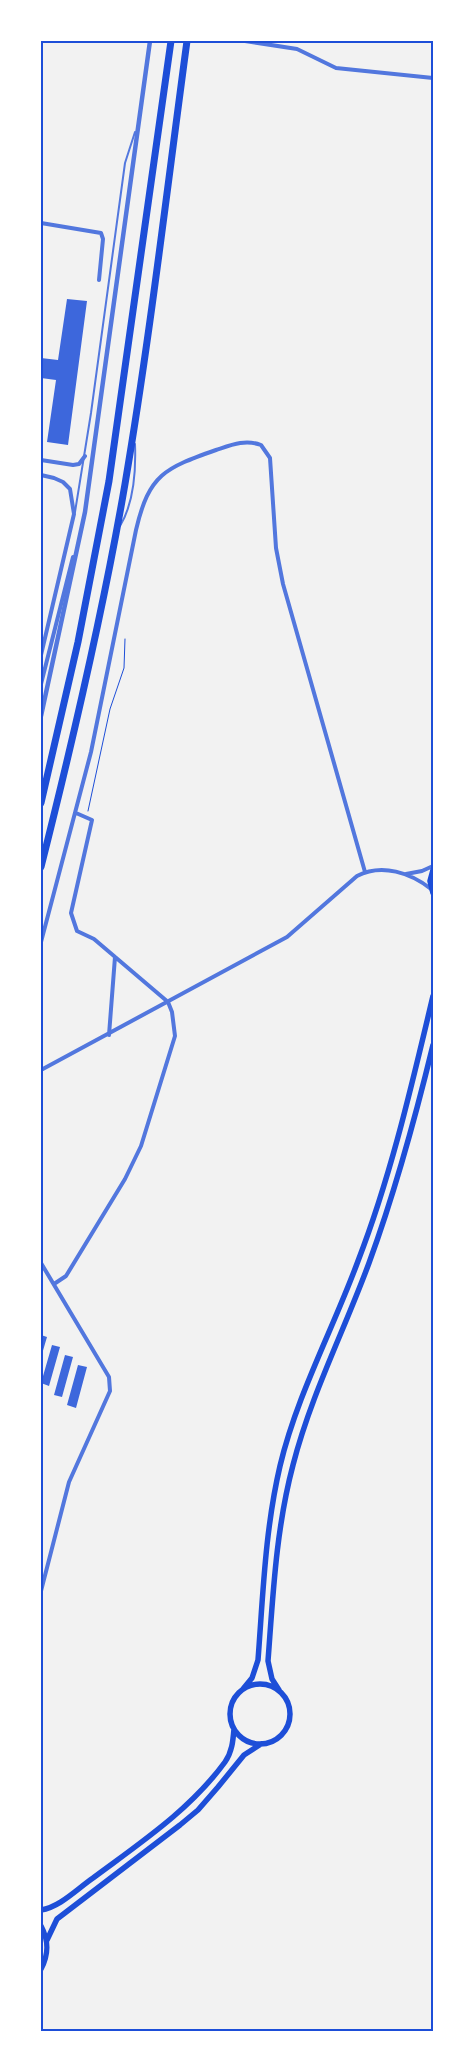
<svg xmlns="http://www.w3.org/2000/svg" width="474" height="2072" font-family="'Work Sans',sans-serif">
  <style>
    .building { fill: #3d67dc }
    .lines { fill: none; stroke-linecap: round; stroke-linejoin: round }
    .path { stroke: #1d4ed8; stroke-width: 1 }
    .service { stroke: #5277de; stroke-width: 2 }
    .minor { stroke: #5277de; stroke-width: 4 }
    .tertiary { stroke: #5277de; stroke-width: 4.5 }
    .primary { stroke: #1d4ed8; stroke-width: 5.5 }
    .motorway { stroke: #1d4ed8; stroke-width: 7 }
    .neatline { fill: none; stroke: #1d4ed8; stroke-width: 2 }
  </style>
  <rect width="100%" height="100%" fill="#f2f2f2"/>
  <path class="building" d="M 67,299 L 87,301 L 68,445 L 47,442 L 56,380 L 41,378 L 41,358 L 58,360 Z
    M 41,1335 L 47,1337 L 42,1354 L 41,1354 Z
    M 52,1345 L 60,1347 L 49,1386 L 41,1383 Z
    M 65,1355 L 73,1357 L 62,1397 L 54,1395 Z
    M 78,1365 L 87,1367 L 76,1408 L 67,1405 Z"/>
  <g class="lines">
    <path class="path" d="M 88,811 L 110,709 L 124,668 L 125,639"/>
    <path class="service" d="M 75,512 L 91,413 L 125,163 L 135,132
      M 120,526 C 134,503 136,471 135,444"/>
    <path class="minor" d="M 245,41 L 297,49 L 336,68 L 433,78
      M 41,223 L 101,233 L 103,239 L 99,280
      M 41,460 L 73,465 L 79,464 L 85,456
      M 41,475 L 54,478 L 63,482 L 70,489 L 74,514 L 41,655
      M 41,684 L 73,557
      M 406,874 L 422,871 L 433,866
      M 41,942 L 91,752 L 136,530 C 149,474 165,468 216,450 C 231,445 245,439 261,445 L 270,458 L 276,548 L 283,584 L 365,872
      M 109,1035 L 115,957
      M 41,1070 L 287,937 L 357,876 C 382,863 411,873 431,889
      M 41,1263 L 109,1377 L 110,1391 L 69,1482 L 41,1591
      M 54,1284 L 66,1276 L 125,1179 L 141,1146 L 175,1036 L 172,1012 L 168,1002 L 94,939 L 77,931 L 71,913 L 92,820 L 76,813
      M 41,1723 L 41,1751"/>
    <path class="tertiary" d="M 41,716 L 85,512 L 150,41"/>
    <path class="primary" d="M 433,870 L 430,881 L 433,893
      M230 1714a30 30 0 1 1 60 0a30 30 0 1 1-60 0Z
      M 243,1689 L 252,1678 L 258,1660 C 263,1595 265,1530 280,1466 C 297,1395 333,1329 358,1261 C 391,1176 412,1084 433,996
      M 279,1690 L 272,1679 L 268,1661 C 273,1595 276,1529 293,1465 C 311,1395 344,1331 369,1263 C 395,1192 415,1119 433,1045
      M 41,1910 C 60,1907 77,1889 93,1878 C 140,1843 190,1810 225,1762 C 232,1752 233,1741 234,1729
      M 41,1926 C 49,1941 49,1954 41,1969
      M 47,1940 L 57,1919 L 180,1825 L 198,1810 L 218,1787 L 244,1755 L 261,1744"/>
    <path class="motorway" d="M 41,803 L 78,642 L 109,481 L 171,41
      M 41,867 C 73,740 103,612 125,484 C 150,337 167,189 187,41"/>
  </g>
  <rect width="474" height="2072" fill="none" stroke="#ffffff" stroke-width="85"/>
  <rect x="42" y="42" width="390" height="1988" class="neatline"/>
</svg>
